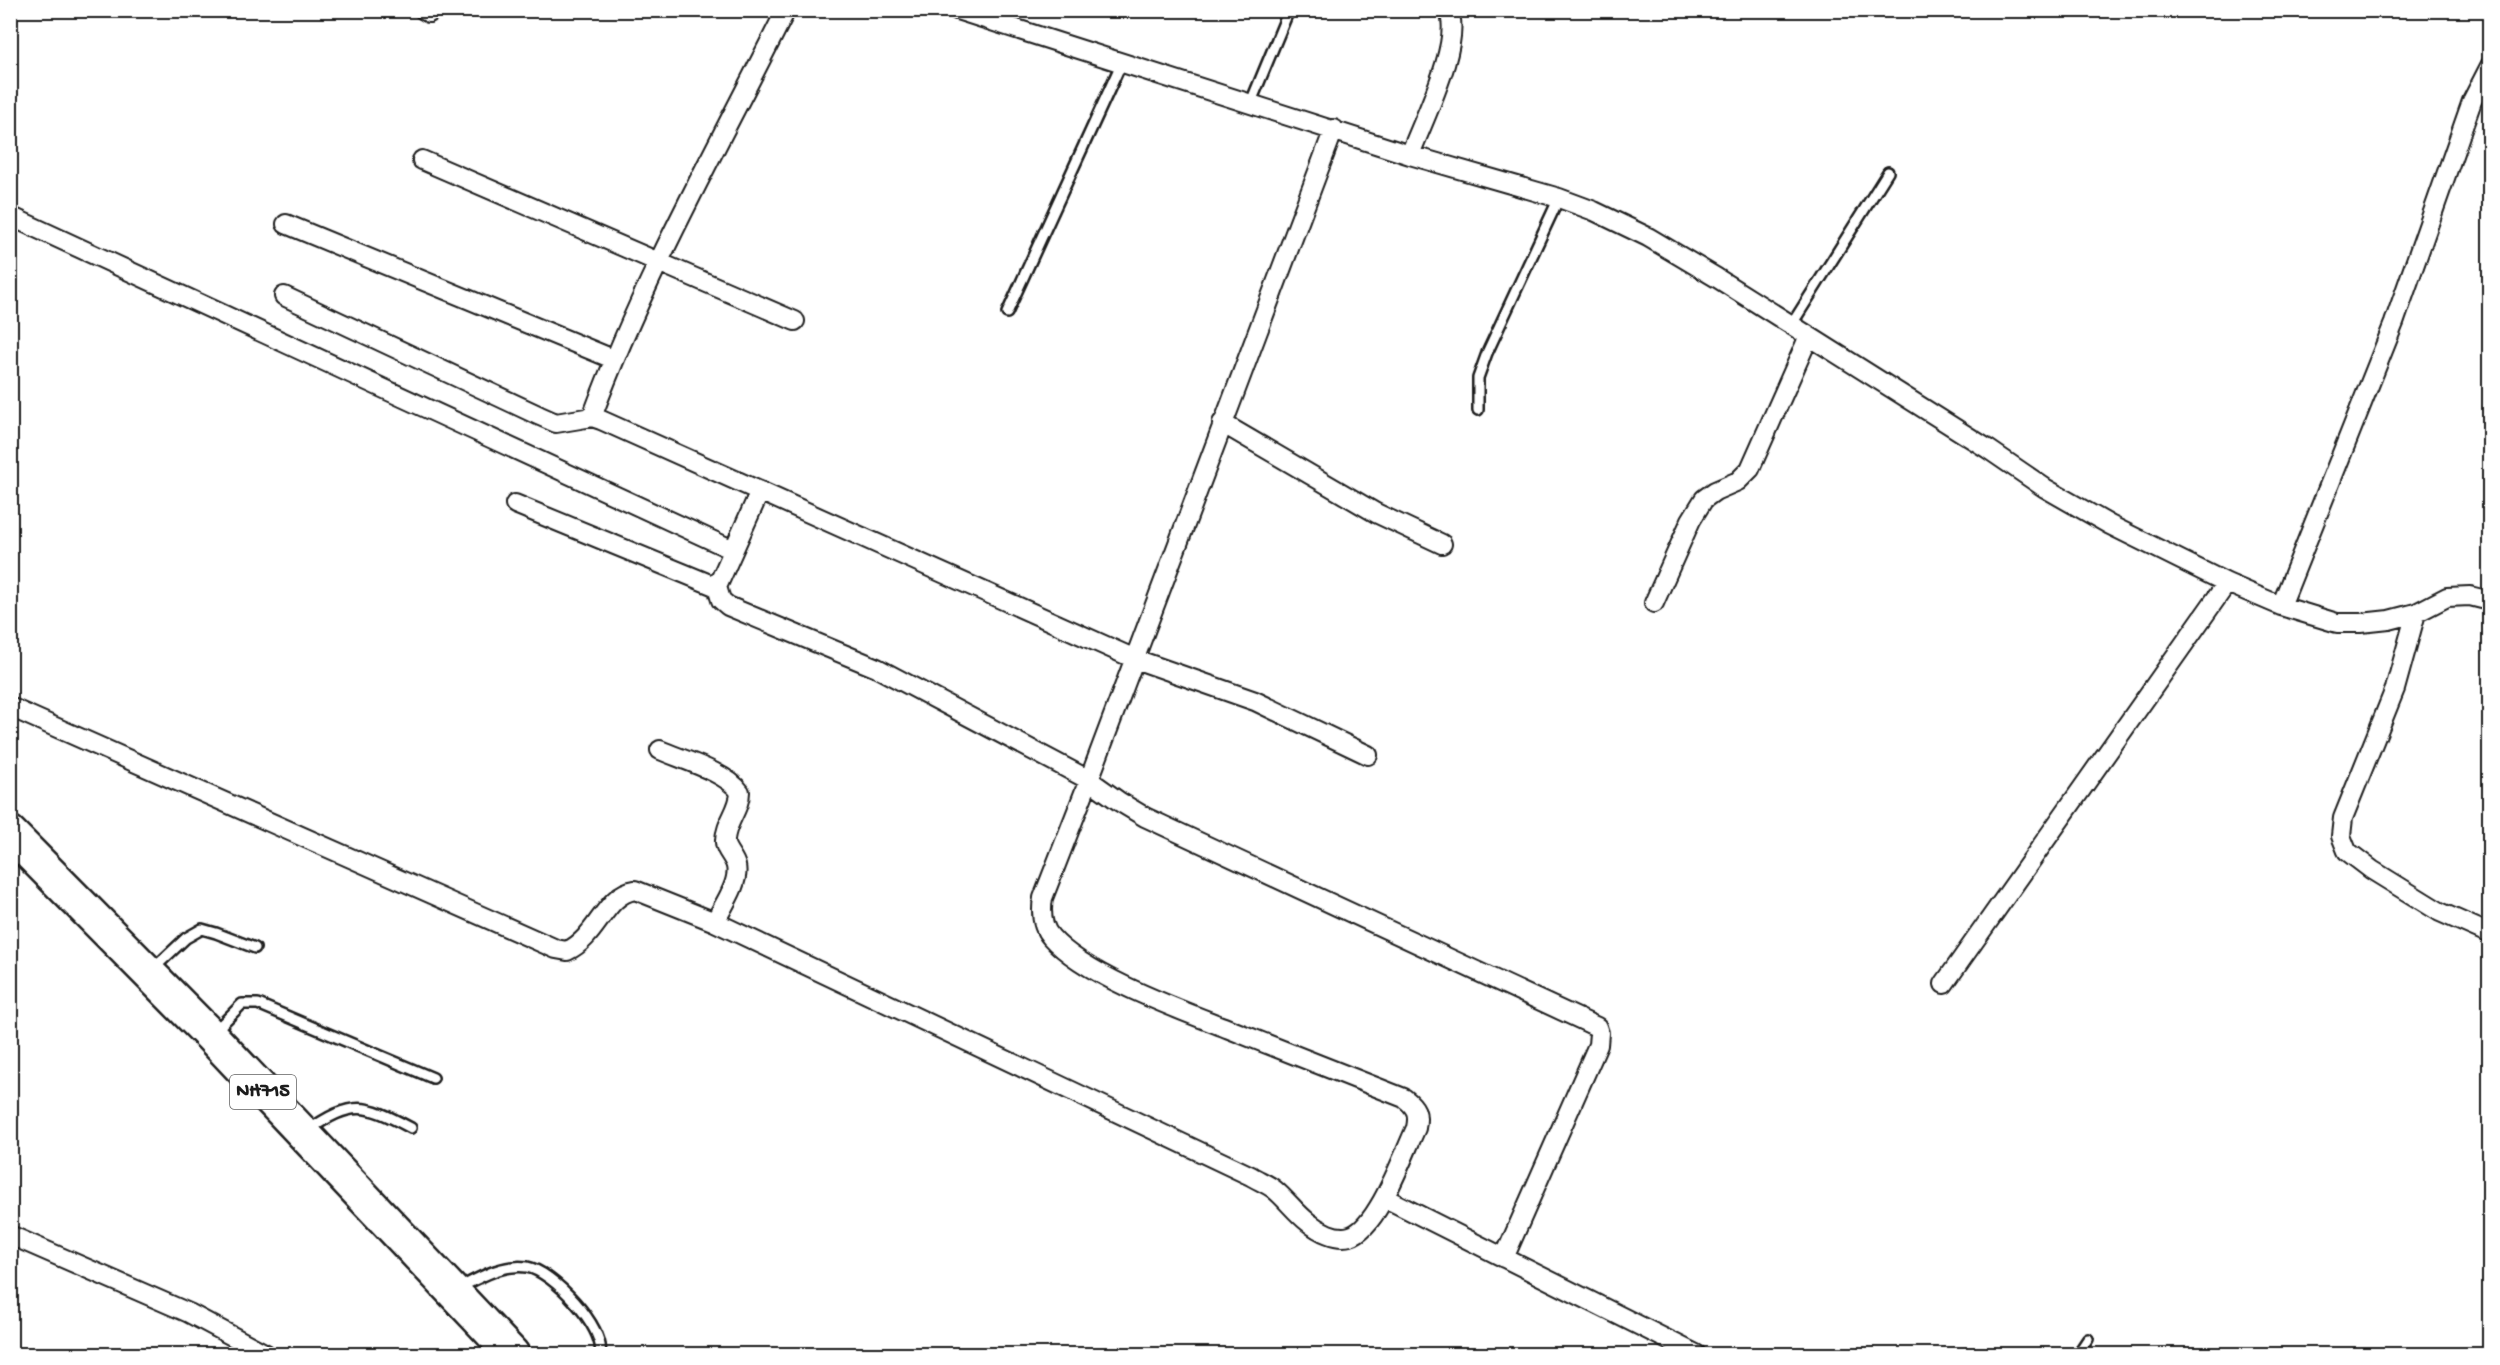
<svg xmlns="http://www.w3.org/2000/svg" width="2500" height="1365" font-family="'Gochi Hand',sans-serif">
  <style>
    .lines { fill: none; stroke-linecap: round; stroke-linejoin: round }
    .lane-casing { stroke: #1c1c1c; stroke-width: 14 }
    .street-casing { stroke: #1c1c1c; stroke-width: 22 }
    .highway-casing { stroke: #1c1c1c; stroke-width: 38 }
    .lane { stroke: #fff; stroke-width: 9 }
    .street { stroke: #fff; stroke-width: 18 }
    .highway { stroke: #fff; stroke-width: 33 }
    .labels { text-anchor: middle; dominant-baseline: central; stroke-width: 6; stroke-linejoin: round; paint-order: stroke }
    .shield { fill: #fff; stroke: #606060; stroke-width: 1.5 }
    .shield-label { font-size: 20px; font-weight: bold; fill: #1c1c1c }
  </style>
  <rect width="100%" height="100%" fill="#fff"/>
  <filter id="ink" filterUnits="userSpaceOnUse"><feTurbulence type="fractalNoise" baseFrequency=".0167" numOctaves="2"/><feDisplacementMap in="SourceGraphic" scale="12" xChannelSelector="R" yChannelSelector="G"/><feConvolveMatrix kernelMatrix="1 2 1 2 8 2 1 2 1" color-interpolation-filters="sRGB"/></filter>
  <g filter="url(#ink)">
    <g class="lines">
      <g class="lane-casing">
        <path id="lane" d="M 1251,102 L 1289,10
          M 1007,313 L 1122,62
          M 1792,324 L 1888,172
          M 1478,410 L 1478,378 L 1487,353 L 1559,198
          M 153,969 L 186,938 L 202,929 L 216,933 L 255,948
          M 214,1032 L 242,1004 L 258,1004 L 433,1078
          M 307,1131 C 353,1100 364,1103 411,1128
          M 457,1289 C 477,1279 503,1263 527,1267 C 552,1271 606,1328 600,1354
          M 2078,1354 L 2088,1339"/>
      </g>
      <g class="street-casing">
        <path id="street" d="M 424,10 L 429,13
          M 957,10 L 1410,155 L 1559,198 L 1594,211 L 1648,237 L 1717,278 L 1988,449 L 2045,488 L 2110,525 L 2227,583 L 2281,606 L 2337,623 L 2361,623 L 2389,620 L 2416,613 L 2447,597 L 2470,596 L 2490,601
          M 1410,155 C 1422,122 1464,40 1448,10
          M 422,160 L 795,321
          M 10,216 L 733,550
          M 286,224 L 613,359
          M 284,296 L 540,416 L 556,423 L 592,417 L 601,420 L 1135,659 L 1255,701 L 1368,755
          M 592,417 C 644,277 719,144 786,10
          M 1222,423 L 1376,513 L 1442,544
          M 515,504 L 717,587 L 721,600 L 728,606 L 877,668 L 1089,780 L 1120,802 L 1145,817 L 1597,1027 L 1599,1033 L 1598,1045 L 1504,1258
          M 717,587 L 760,491
          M 1654,603 L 1691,520 L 1704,499 L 1715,491 L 1738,481 L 1750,469 L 1809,336
          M 2281,606 L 2394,323 L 2472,101 L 2490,66
          M 2416,613 L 2395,689 L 2343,818 L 2341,836 L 2347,851 L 2372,870 L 2440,912 L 2490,934
          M 10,707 L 556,949 L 567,951 C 598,937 605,894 635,890 L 715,922 L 1251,1176 C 1259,1181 1268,1184 1275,1190 C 1287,1200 1296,1213 1308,1222 C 1319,1231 1336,1240 1350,1236 C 1378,1228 1404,1153 1416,1128 C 1419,1113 1416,1107 1404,1098 C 1346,1075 1287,1052 1229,1029 C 1180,1010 1085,976 1051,937 C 1041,926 1041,911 1043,898 L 1089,780 L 1334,129
          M 660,750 C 683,760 726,772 740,792 C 740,810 725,823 725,841 C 724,849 734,857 736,866 C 740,883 722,907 715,922
          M 1944,984 L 2227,583
          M 1385,1198 L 1696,1354
          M 10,1235 L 189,1313 L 266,1354"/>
      </g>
      <g class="highway-casing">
        <path id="highway" d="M 10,833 L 211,1036 L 512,1354"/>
      </g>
      <use href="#lane" class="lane"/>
      <use href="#street" class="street"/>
      <use href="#highway" class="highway"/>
    </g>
  </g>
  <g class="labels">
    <rect class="shield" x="230" y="1075" width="66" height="34" rx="4.5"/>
    <g class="shield-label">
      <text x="263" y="1092">NH715</text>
    </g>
  </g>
  <rect width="2500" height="1365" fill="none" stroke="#fff" stroke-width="36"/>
  <rect x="18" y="18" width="2464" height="1329" fill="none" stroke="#1c1c1c" stroke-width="2" filter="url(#ink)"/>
</svg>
